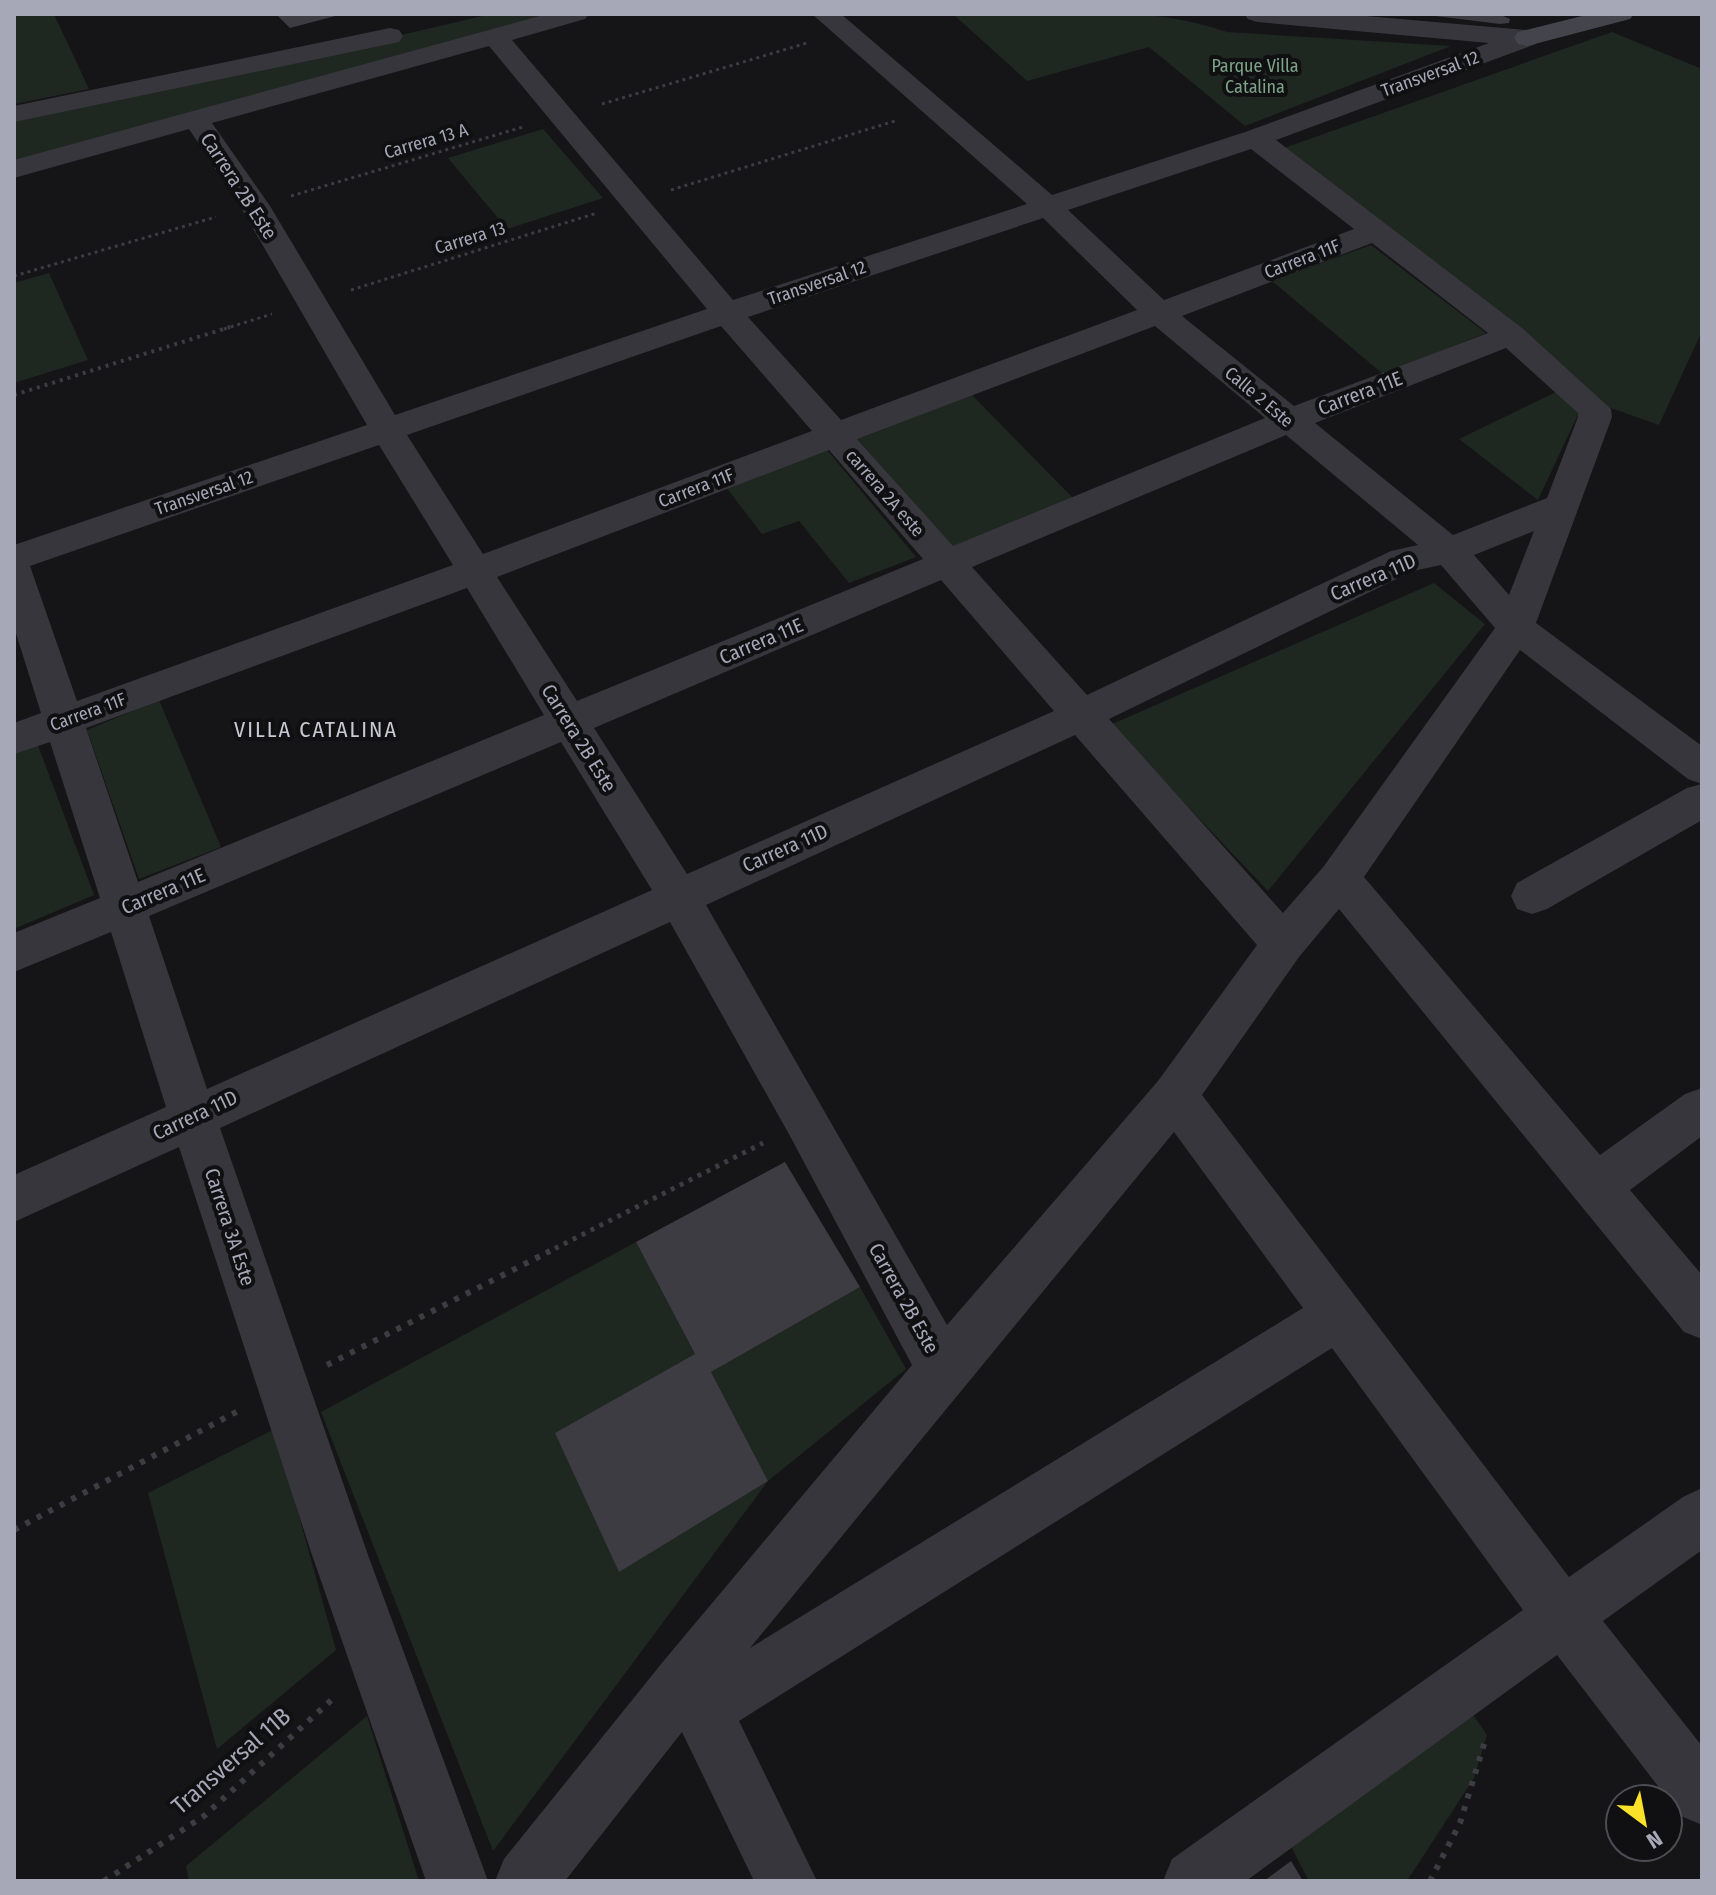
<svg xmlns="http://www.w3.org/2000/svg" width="1716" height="1895" font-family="'Fira Sans Condensed',sans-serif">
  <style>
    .green { fill: #1f2721 }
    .building { fill: #3c3c42 }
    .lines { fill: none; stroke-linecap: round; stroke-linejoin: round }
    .path-far3 { stroke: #3c3c43; stroke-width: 3; stroke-dasharray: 3 4; stroke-linecap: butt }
    .path-far2 { stroke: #3c3c43; stroke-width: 4; stroke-dasharray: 3 5; stroke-linecap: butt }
    .path-far1 { stroke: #3c3c43; stroke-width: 5; stroke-dasharray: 4 6; stroke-linecap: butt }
    .path { stroke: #3c3c43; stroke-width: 6; stroke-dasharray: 5 8; stroke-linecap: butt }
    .street { fill: #36363c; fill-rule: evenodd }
    .secondary { fill: #44444c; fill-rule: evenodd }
    .labels { text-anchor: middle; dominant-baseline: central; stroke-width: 8; stroke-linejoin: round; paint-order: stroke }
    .far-park-label { font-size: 18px; fill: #7ca387; stroke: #101012 }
    .far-street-label { font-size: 18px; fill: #a6a8b8; stroke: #101012 }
    .street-label { font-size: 20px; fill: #a6a8b8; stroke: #101012 }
    .neighbourhood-label { font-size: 22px; letter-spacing: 2px; fill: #c7c8d3; stroke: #101012 }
    .near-street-label { font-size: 24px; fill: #a6a8b8; stroke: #101012 }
  </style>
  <rect width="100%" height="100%" fill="#151517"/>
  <path class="green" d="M 14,14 L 54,14 L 89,89 L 14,104 Z
    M 491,14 L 557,14 L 14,167 L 14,117 L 230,75 Z
    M 953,14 C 1042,14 1142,2 1227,32 L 1451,46 L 1245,126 L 1149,47 L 1027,81 Z
    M 1612,32 L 1702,69 L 1702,331 L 1659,425 L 1602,405 L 1284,148 Z
    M 543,129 L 603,198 L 507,229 L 448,158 Z
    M 1371,245 L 1486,333 L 1383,374 L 1272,281 Z
    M 49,273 L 88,360 L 14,383 L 14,283 Z
    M 1562,389 L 1582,406 L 1538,500 L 1459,439 Z
    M 968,391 L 1073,498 L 953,548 L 853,434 Z
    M 823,445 L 916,557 L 849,583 L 799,521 L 762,534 L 722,482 Z
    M 1434,583 L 1485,624 L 1268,891 L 1110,725 Z
    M 159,700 L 221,847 L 139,879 L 87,730 Z
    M 36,740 L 94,895 L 14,929 L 14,748 Z
    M 636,1242 L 695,1354 L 619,1571 L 768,1481 L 711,1372 L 860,1287 L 906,1369 L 768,1481 L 493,1851 L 321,1412 Z
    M 275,1429 L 336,1650 L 217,1749 L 148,1493 Z
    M 1466,1704 L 1487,1735 L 1474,1778 L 1407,1881 L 1309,1881 L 1289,1843 Z
    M 367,1716 L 419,1881 L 189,1881 L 186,1866 Z"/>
  <path class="building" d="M 276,14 L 339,14 L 339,15 L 290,28 Z
    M 1419,14 L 1499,14 L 1510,19 L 1509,23 L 1500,24 Z
    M 785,1162 L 860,1287 L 711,1372 L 768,1481 L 619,1572 L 555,1433 L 695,1354 L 636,1242 Z
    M 1291,1861 L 1303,1881 L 1264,1881 Z"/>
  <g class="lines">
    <path class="path-far3" d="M 602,104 L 807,43
      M 671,190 L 895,121
      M 291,196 L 523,127
      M 14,276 L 216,217
      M 351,290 L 597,213
      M 224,329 L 272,314"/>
    <path class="path-far2" d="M 14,395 L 230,327"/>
    <path class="path-far1" d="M 546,1253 L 763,1143"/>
    <path class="path" d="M 327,1365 L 550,1251
      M 14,1530 L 240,1410
      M 104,1881 L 204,1816 L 336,1696
      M 1430,1881 L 1460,1823 L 1485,1741"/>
    <path class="street" d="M 547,14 L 589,14 L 585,19 L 512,40 L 733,300 L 1027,204 L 812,14 L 841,14 L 1052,195 L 1245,132 L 1489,43 L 1257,22 L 1248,19 L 1244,14 L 1343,14 L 1527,30 L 1536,32 L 1540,38 L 1536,44 L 1276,140 L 1522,328 L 1611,409 L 1612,417 L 1536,623 L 1702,746 L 1702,820 L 1547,909 L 1532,914 L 1517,909 L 1511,896 L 1517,883 L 1687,788 L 1702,784 L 1688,779 L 1520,650 L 1364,877 L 1600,1155 L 1685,1094 L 1702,1088 L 1702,1136 L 1630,1190 L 1702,1275 L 1702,1339 L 1684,1332 L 1339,909 L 1299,957 L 1202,1095 L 1569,1577 L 1683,1497 L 1702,1488 L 1702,1550 L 1603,1621 L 1702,1746 L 1702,1825 L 1681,1816 L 1557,1655 L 1246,1881 L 1163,1881 L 1172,1859 L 1523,1610 L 1332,1348 L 739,1721 L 817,1881 L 754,1881 L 682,1732 L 565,1881 L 495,1881 L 504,1859 L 666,1658 L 912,1365 L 790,1136 L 670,922 L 220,1128 L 368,1555 L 488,1881 L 426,1881 L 312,1555 L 179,1147 L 14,1222 L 14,1175 L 166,1107 L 111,932 L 14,972 L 14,933 L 100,898 L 50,742 L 14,754 L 14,723 L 41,713 L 14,627 L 14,545 L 367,425 L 240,206 L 189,129 L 14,178 L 14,160 ZM 489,46 L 707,309 L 395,415 L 270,206 L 212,123 ZM 1251,149 L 1354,229 L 1164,300 L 1068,210 ZM 1043,218 L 1137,310 L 841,420 L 748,317 ZM 1372,243 L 1488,333 L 1294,406 L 1182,316 ZM 721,326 L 812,431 L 483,554 L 407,435 ZM 1155,326 L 1265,418 L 953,546 L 857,439 ZM 1506,348 L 1578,413 L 1578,417 L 1547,498 L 1453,535 L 1315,423 ZM 1286,435 L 1418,545 L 1391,551 L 1087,695 L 972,567 ZM 379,445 L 453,565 L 77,701 L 30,566 ZM 829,450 L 923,559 L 577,701 L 497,577 ZM 1534,531 L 1509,595 L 1474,555 ZM 1441,565 L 1495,628 L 1324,866 L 1283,913 L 1109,719 L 1413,571 ZM 941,580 L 1054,711 L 687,874 L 594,728 ZM 467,588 L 544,715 L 138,882 L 86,728 ZM 1075,735 L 1257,945 L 1158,1081 L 947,1325 L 706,905 ZM 561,742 L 652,890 L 207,1089 L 149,916 ZM 1174,1132 L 1303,1308 L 750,1648 Z
      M 390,28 L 399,30 L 403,36 L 399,42 L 14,122 L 14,106 Z"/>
    <path class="secondary" d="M 1590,14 L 1634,14 L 1630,19 L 1527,46 L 1518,44 L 1514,38 L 1518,32 Z"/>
  </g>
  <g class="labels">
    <g class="far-park-label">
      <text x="1255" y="66">Parque Villa<tspan x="1255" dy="21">Catalina</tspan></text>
    </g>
    <g class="far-street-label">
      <text transform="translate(1430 74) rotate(-20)">Transversal 12</text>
      <text transform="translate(426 141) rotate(-16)">Carrera 13 A</text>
      <text transform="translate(470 238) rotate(-17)">Carrera 13</text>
      <text transform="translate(1302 259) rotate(-21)">Carrera 11F</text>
      <text transform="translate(817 283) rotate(-19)">Transversal 12</text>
      <text transform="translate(1259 397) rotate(40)">Calle 2 Este</text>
      <text transform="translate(696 488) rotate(-21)">Carrera 11F</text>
      <text transform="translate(204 493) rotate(-19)">Transversal 12</text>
      <text transform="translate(885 493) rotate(49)">carrera 2A este</text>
      <text transform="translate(88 712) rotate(-20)">Carrera 11F</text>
    </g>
    <g class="street-label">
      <text transform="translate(239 186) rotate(57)">Carrera 2B Este</text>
      <text transform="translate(1360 393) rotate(-21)">Carrera 11E</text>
      <text transform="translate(1373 577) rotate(-23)">Carrera 11D</text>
      <text transform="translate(761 641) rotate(-23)">Carrera 11E</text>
      <text transform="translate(579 738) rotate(58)">Carrera 2B Este</text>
      <text transform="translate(785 848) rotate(-24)">Carrera 11D</text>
      <text transform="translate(163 891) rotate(-23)">Carrera 11E</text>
      <text transform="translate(195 1115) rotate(-25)">Carrera 11D</text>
      <text transform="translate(230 1227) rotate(72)">Carrera 3A Este</text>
      <text transform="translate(904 1298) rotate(61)">Carrera 2B Este</text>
    </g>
    <g class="neighbourhood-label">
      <text x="316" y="729">VILLA CATALINA</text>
    </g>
    <g class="near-street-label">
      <text transform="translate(231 1761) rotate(-41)">Transversal 11B</text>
    </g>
  </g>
  <rect width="1716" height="1895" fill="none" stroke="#a6a8b8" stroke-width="32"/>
  <g transform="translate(1644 1823) rotate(148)"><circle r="38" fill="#101012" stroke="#4c4d54" stroke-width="2"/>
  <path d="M0-6L14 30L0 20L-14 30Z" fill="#fae12a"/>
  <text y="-12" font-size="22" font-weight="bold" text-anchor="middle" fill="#a6a8b8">N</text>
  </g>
</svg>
